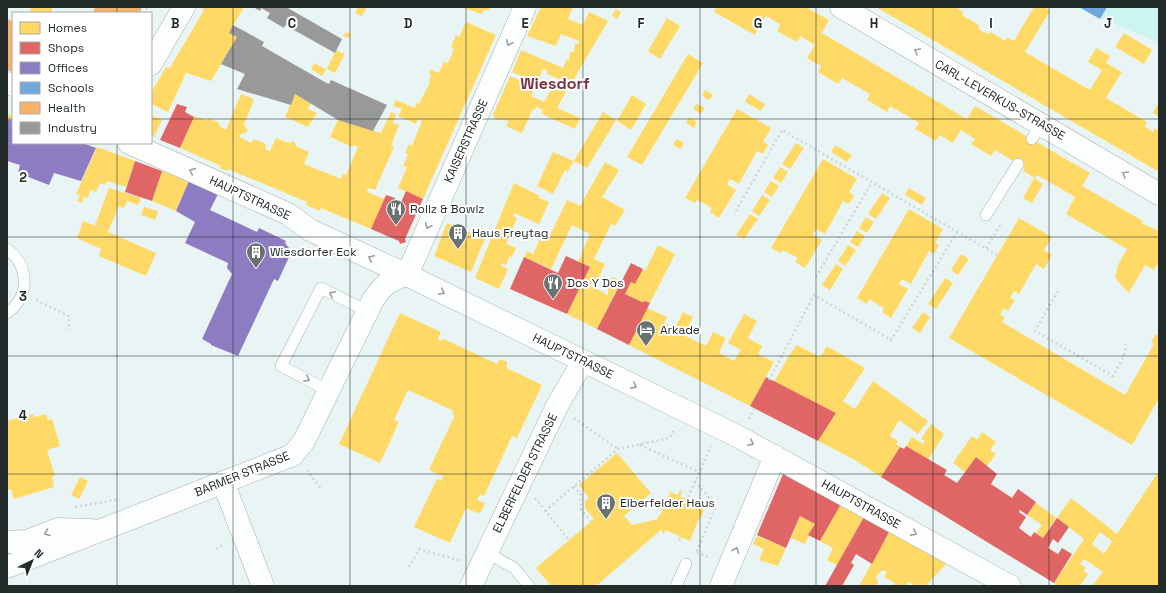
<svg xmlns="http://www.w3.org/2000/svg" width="1166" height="593" font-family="'Space Grotesk',sans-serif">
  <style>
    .green { fill: #ccf5f2 }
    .homes { fill: #ffd966; fill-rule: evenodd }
    .shops { fill: #e06666 }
    .offices { fill: #8e7cc3 }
    .schools { fill: #6fa8dc }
    .health { fill: #f6b26b }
    .industry { fill: #999 }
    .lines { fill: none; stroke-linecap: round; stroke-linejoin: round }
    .service-casing { stroke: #a6afae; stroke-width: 12 }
    .minor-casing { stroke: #a6afae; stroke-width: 23 }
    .path { stroke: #d0d4d4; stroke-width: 2.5; stroke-dasharray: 2 3; stroke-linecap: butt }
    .service { stroke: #fcfefd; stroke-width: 11 }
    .minor { stroke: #fcfefd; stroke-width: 22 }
    .oneway { stroke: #9aa09e }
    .grid { fill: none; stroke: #232c2b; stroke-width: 1; stroke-opacity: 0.55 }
    .labels { text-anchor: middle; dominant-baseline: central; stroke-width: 4; stroke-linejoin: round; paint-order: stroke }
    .street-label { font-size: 12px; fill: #232c2b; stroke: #fff }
    .poi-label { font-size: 12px; fill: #232c2b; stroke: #fff; text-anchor: start }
    .district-label { font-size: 16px; font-weight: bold; fill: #7a3342; stroke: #fff }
    .grid-label { font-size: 13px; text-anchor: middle; font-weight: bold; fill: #232c2b; stroke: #fff; stroke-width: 4; stroke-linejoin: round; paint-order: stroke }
  </style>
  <rect width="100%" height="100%" fill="#e9f5f4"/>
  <path class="green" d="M 1076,7 L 1159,7 L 1159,43 Z"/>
  <path class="homes" d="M 31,7 L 53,7 L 51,13 L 37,13 L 30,11 Z
    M 200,7 L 244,7 L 229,33 L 237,37 L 211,81 L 186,73 L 168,112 L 151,104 L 151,93 L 166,67 L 170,68 L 204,10 Z
    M 358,7 L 367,7 L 362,16 L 355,13 Z
    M 461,7 L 492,7 L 489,10 L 484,10 L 482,14 Z
    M 541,7 L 573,7 L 568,19 L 583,25 L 589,12 L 608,21 L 571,84 L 547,74 L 547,70 L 543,69 L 537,83 L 512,72 L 521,50 L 563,68 L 566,60 L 569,60 L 570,52 L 574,52 L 575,44 L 578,44 L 579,41 L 561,34 L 556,46 L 527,36 Z
    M 717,7 L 806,7 L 829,20 L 822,33 L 967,119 L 975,106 L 1090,173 L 1082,186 L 1143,221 L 1141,223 L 1159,231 L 1159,262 L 1154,270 L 1145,265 L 1129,293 L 1115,278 L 1119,263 L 1127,249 L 1066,214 L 1075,197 L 1037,175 L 1035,178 L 1023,171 L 1025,168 L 995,150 L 991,156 L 971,144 L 975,139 L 961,130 L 953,143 L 939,135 L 936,141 L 915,129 L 919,123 L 904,114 L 890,106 L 887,112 L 867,100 L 870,94 L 842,78 L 838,84 L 818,72 L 821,66 L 807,58 L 815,45 L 800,36 L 797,42 L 777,31 L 780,24 L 766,16 L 755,35 L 714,12 Z
    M 876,7 L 955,7 L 964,12 L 962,15 L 979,25 L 978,28 L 982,31 L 989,34 L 990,32 L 1006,41 L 1007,37 L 1014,41 L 1034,7 L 1044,7 L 1050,11 L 1025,52 L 1090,90 L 1102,70 L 1088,62 L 1096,48 L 1110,56 L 1106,63 L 1122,72 L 1106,98 L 1147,122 L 1145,127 L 1153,132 L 1155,128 L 1159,131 L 1159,172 Z
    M 616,9 L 621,12 L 617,19 L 612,15 Z
    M 667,18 L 680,26 L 660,59 L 648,51 Z
    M 466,22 L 496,35 L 423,199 L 398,188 L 407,167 L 403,166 L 408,154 L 405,153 L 409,144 L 412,146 L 422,121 L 418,119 L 416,124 L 398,116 L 402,109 L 393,106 L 396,100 L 415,108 L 416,103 L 419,104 L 430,82 L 429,81 L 431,75 L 429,74 L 431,70 L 439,73 L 444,62 L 448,63 L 454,49 L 451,47 L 456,35 L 459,37 Z
    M 346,32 L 351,34 L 349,38 L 343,36 Z
    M 1124,33 L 1152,50 L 1144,64 L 1115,47 Z
    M 336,50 L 345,54 L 335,73 L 327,69 Z
    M 688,54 L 703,63 L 642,165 L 627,157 Z
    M 314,63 L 326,69 L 322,76 L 311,69 Z
    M 510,76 L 535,87 L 531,96 L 544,102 L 555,83 L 568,88 L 557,108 L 580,118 L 575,129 L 542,114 L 543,110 L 537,107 L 532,111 L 522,133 L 506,126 L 509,121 L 495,119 L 493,115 Z
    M 705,90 L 713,95 L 709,100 L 702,96 Z
    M 241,94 L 254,99 L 244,125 L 248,131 L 238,136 L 251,143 L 254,139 L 266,144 L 265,149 L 270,151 L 276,138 L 289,143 L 294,141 L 296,146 L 309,152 L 304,164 L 341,179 L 343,174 L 346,175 L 358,147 L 353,145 L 352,147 L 330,137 L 338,120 L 381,133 L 391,112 L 396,114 L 393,123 L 399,125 L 391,146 L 394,147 L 375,190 L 368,188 L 367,192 L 384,199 L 371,229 L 321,208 L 320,211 L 306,205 L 307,202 L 228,169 L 227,171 L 220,168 L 221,166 L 180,148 L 194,116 L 207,121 L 208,118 L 220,123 L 219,126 L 226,130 Z
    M 295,94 L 311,103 L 308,109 L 317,113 L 308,127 L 285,117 Z
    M 749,94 L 765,104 L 761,111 L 745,102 Z
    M 632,95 L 646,104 L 631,130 L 617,121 Z
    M 697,104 L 705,108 L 701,114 L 693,109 Z
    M 1157,105 L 1159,106 L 1158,116 L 1153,113 Z
    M 737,109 L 771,128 L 763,142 L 768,145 L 763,154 L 757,151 L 739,184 L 730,179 L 727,184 L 736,190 L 719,218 L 710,212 L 712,208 L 705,204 L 697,200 L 695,203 L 685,198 Z
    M 603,112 L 616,120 L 587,168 L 574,161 Z
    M 7,114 L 13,116 L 13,121 L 7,119 Z
    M 151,115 L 162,120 L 154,137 L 151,136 Z
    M 689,117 L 697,122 L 694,128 L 686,123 Z
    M 676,139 L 684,143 L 681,149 L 673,145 Z
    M 796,143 L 804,148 L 790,169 L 782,164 Z
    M 835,145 L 852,155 L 847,162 L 831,152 Z
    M 97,147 L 135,161 L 126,187 L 107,181 L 105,185 L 100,183 L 96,192 L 90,190 L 88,198 L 84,197 L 82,203 L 77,201 L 80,195 L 76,194 Z
    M 553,152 L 574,161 L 567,172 L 565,170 L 553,194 L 537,186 Z
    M 823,159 L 857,179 L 849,192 L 854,196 L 849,204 L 843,201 L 825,234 L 816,229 L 813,235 L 822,240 L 805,268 L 795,262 L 798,258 L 783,250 L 781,253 L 771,248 Z
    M 605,162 L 619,170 L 602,197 L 625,210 L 615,226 L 611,224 L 594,259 L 605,264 L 597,281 L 589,285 L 608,295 L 608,285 L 612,277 L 621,281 L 597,329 L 567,314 L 590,267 L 578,262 L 590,234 L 572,225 L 551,269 L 524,257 L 527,251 L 533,254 L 541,237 L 548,240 L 567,200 L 580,206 Z
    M 780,167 L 788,172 L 781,183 L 773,178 Z
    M 162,171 L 189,181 L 176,211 L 152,201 Z
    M 1034,178 L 1043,184 L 1032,203 L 1023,198 Z
    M 771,181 L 779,186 L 772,197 L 764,192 Z
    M 514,183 L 540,196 L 539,198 L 549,202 L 539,224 L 514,213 L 513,216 L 517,218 L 506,244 L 516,248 L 512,257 L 510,256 L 506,265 L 502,263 L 501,265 L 508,269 L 499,289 L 475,278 Z
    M 109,188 L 141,198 L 138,205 L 127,201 L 124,208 L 119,206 L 104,241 L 108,232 L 156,253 L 146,276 L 99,256 L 101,249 L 77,238 L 83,221 L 106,230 L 95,225 Z
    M 909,188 L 926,198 L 922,205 L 905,195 Z
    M 882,193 L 890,198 L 876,219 L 868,214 Z
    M 762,195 L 770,200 L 759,216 L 752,211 Z
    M 144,207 L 158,211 L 155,220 L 141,215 Z
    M 909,209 L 943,229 L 935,243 L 939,245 L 934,254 L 929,251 L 911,284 L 902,279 L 899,284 L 908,289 L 891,318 L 882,312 L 884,308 L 869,299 L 867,304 L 857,298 Z
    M 750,214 L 758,219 L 744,239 L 736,235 Z
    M 866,217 L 874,222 L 867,233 L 859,228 Z
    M 1019,218 L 1052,237 L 1044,250 L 1052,255 L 1044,269 L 1036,264 L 1019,294 L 1014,291 L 1010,298 L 1015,300 L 1008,311 L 1004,308 L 1000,315 L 1005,317 L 1002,322 L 1125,395 L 1154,344 L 1151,342 L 1156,334 L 1159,336 L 1159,398 L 1132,445 L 949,338 Z
    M 447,223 L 485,239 L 471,272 L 434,256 Z
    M 857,231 L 865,236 L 858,247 L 850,242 Z
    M 658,245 L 675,254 L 650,303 L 645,301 L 642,302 L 625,294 L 631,282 L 635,284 L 642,269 L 645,271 Z
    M 848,245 L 856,250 L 845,266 L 838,261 Z
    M 961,254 L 969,259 L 958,275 L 951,270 Z
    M 836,264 L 843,269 L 830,290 L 822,285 Z
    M 945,278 L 953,283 L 936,309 L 928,304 Z
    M 647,308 L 667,317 L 664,323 L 675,328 L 683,312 L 693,317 L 685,333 L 681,331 L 679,333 L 706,346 L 713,332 L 726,338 L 719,353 L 734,361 L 741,350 L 728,343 L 744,314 L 757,321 L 748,338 L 762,346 L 758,354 L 774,362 L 750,406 L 629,345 Z
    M 923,312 L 930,317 L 920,333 L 912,328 Z
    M 400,313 L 441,332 L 438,339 L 442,341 L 444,339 L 497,364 L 500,359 L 507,362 L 507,368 L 542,385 L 517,438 L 512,436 L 484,496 L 480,494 L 477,500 L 485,503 L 481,512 L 477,513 L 466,508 L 450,543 L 414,527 L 437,479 L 441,481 L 443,476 L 429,470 L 454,417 L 452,410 L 408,390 L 394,420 L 399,422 L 380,463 L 339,444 Z
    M 797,345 L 820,357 L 827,346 L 865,368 L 843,401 L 855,409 L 873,381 L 928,421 L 918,434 L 899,420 L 890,436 L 898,441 L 896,444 L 900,447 L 881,477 L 855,460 L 818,441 L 836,413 L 774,382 L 788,357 Z
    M 33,414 L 34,417 L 46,414 L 48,420 L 52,419 L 60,446 L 47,450 L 55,476 L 52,477 L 54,487 L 14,499 L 11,489 L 8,490 L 7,486 L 7,421 Z
    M 931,424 L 944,434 L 928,460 L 906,446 L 912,437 L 923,444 L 925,441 L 921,439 Z
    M 982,432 L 996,442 L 990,450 L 996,454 L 987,466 L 976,457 L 965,472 L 953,463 L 972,436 L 977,440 Z
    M 617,453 L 651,493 L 624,516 L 632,525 L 658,519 L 658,516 L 660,516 L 666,501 L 664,501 L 667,500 L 670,492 L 678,495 L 680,490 L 682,491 L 680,497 L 684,498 L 688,497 L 690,501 L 695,503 L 697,499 L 696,503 L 704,507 L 702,517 L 700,516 L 694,531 L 695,533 L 693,533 L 690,541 L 681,537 L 680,541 L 678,540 L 680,536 L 665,530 L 664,533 L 662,533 L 662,529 L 596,586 L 551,586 L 536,568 L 594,519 L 585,508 L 585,501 L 589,498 L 579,485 Z
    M 1159,471 L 1159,586 L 1092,586 L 1103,572 L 1084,559 L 1080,564 L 1086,568 L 1084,571 L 1088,574 L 1080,586 L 1058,586 L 1054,583 L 1084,539 L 1057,518 L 1071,498 L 1117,534 ZM 1100,532 L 1112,541 L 1104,554 L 1092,544 Z
    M 80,477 L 88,481 L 79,499 L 71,495 Z
    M 1035,502 L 1056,518 L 1043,538 L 1036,533 L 1042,525 L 1027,515 Z
    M 841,504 L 864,517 L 837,565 L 827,560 L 833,548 L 820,541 Z
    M 800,516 L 815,524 L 805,544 L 791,538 Z
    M 889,532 L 946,564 L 926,586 L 916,586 L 908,582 L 906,586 L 893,586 L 895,583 L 884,577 L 887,572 L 884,570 L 880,572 L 876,578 L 878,582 L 876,586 L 859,586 Z
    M 757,536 L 786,548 L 778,566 L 759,560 L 764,549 L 753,544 Z"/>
  <path class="shops" d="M 177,104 L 187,107 L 185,112 L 194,117 L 180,148 L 160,140 Z
    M 135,161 L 162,171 L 152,201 L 125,192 Z
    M 406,191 L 423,199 L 405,239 L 406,242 L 400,244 L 399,241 L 371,229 L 386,195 L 395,198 L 395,205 L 399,207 Z
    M 566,256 L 590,267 L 567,314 L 510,289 L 524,257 L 558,273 Z
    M 631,263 L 643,269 L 635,284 L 631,282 L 625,294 L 642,302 L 645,301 L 650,303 L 629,345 L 597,329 Z
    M 766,377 L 836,413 L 818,441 L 750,406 Z
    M 906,446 L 947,470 L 944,475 L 957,483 L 976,457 L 997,474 L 991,484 L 1012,498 L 1018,489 L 1036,502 L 1027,515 L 1020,510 L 1019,512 L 1026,517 L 1019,528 L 1031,537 L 1034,532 L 1043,538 L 1057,518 L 1069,527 L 1058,543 L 1053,539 L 1048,548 L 1058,554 L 1062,548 L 1072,554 L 1054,583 L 881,477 L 900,447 L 904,449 Z
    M 784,472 L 841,504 L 820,541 L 808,535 L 815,524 L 800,516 L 786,548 L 757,535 Z
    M 864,517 L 889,532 L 872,564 L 856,554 L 851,563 L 854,565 L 842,586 L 825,586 Z"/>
  <path class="offices" d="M 7,119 L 13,121 L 13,143 L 82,143 L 96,148 L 81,181 L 54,173 L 49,185 L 18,173 L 20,165 L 7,161 Z
    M 189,181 L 218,194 L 210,210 L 257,232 L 259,228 L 286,241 L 285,243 L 289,248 L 289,252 L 291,253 L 278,281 L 274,279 L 238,356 L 211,345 L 211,344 L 202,339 L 232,274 L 227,268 L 228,263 L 185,243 L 195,222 L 176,211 Z"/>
  <path class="schools" d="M 1079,7 L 1107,7 L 1100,19 Z"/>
  <path class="health" d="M 95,7 L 148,7 L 147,9 L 142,7 L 140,13 L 93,13 Z
    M 7,19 L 13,21 L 13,72 L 7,70 Z"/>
  <path class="industry" d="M 253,7 L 286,7 L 342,39 L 335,53 L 285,25 L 284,28 L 267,18 L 270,13 L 261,8 L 260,11 Z
    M 233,25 L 264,42 L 262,46 L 323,81 L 329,84 L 331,80 L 387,105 L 373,131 L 338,120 L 295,94 L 291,105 L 237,89 L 245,74 L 221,64 L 237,37 L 229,33 Z"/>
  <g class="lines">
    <g class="service-casing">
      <path id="service" d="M 1032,139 L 1041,124
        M 986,215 L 1018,164
        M 7,249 C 30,266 30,297 7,313
        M 329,391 L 281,366 L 321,288 L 367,311
        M 486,552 L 514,568 L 529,586
        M 676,586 L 686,564"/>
    </g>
    <g class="minor-casing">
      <path id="minor" d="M 841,7 L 1159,194
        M 151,64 L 184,7
        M 7,83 L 13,85
        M 129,143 L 288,214 L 310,230 L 407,275 L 739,437 L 1010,586
        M 407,275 L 525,7
        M 223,482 L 263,586
        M 7,542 L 27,541 L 58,529 L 91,530
        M 7,567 L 293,455 L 304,441 L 373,300 C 382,286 390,279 407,275
        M 471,586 L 557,406 L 583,361
        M 721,586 L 775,456"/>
    </g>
    <path class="path" d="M 736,211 L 782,130 L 997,255
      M 986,248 L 1001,224
      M 816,277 L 872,182
      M 1058,291 L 1035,331 L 1113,376 L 1124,356 L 1126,344
      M 36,300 L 69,316 L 69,330
      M 769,380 L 814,295 L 891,340 L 957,232
      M 574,418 L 618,449
      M 749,419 L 754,409
      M 640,445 L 699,472
      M 307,470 L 321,489
      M 695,481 L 716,506 L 696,553
      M 574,486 L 581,495 L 581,510 L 591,521
      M 688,497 L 711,446
      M 535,498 L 569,540
      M 75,507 L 120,499
      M 545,511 L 618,449 L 670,438 L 675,428
      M 216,549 L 224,544
      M 697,552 L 710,558
      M 409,567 L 419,549 L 461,561"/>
    <use href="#service" class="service"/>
    <use href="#minor" class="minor"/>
  </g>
  <defs><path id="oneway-chevron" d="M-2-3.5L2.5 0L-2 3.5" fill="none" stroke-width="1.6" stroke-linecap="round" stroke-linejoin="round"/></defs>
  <g class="oneway">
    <use href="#oneway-chevron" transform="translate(509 43) rotate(114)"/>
    <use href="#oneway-chevron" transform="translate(917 51) rotate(-150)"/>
    <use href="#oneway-chevron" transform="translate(192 171) rotate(-156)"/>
    <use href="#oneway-chevron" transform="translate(1125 174) rotate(-150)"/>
    <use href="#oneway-chevron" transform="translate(428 226) rotate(114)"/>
    <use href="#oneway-chevron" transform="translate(371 258) rotate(-155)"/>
    <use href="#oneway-chevron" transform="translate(442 292) rotate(26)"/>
    <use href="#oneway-chevron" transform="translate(332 294) rotate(-153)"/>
    <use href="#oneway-chevron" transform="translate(307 379) rotate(27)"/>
    <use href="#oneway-chevron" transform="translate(634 386) rotate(26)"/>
    <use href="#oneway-chevron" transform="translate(751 443) rotate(27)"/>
    <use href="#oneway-chevron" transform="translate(47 533) rotate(159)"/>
    <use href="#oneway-chevron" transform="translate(914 533) rotate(29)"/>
    <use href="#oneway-chevron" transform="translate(736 550) rotate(-68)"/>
  </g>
  <path class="grid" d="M 117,7 L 117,13M 233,7 L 233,586M 350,7 L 350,586M 466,7 L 466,586M 583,7 L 583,586M 700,7 L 700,586M 816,7 L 816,586M 933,7 L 933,586M 1049,7 L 1049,586M 7,119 L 13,119M 151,119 L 1159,119M 117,143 L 117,586M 7,237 L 1159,237M 7,356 L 1159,356M 7,474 L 1159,474"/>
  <defs>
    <g id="restaurant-pin" transform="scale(1)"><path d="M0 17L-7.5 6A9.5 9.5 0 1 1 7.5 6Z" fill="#687271" stroke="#fff"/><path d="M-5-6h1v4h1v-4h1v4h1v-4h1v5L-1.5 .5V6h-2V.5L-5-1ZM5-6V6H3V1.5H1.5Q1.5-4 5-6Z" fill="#fff"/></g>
    <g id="building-pin" transform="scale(1)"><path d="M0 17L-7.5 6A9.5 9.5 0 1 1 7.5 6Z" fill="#687271" stroke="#fff"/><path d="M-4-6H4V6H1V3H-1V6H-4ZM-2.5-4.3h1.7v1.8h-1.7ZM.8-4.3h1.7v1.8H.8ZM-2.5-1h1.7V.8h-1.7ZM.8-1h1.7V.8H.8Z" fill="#fff"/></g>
    <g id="hotel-pin" transform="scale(1)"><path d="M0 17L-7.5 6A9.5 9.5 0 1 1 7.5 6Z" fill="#687271" stroke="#fff"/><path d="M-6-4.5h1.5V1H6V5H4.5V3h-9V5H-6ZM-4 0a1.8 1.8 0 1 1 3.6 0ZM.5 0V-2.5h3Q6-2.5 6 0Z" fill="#fff"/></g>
  </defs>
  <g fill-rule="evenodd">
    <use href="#restaurant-pin" x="396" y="209"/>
    <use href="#building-pin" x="458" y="233"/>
    <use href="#building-pin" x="256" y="252"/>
    <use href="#restaurant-pin" x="553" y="283"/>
    <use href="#hotel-pin" x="646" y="330"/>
    <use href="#building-pin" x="606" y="503"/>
  </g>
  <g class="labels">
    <g class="street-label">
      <text transform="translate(1000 100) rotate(30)">CARL-LEVERKUS-STRASSE</text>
      <text transform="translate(466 141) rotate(-66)">KAISERSTRASSE</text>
      <text transform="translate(250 198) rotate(25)">HAUPTSTRASSE</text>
      <text transform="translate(573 356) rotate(26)">HAUPTSTRASSE</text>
      <text transform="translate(525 473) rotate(-64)">ELBERFELDER STRASSE</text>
      <text transform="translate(242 474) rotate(-22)">BARMER STRASSE</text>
      <text transform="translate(861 504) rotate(29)">HAUPTSTRASSE</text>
    </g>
    <g class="poi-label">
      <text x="410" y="209">Rollz &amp; Bowlz</text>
      <text x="472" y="233">Haus Freytag</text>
      <text x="270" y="252">Wiesdorfer Eck</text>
      <text x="567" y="283">Dos Y Dos</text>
      <text x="660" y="330">Arkade</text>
      <text x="620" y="503">Elberfelder Haus</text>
    </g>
    <g class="district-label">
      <text x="555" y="83">Wiesdorf</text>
    </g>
  </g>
  <g class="grid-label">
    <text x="175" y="28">B</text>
    <text x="292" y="28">C</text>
    <text x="408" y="28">D</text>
    <text x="525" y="28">E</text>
    <text x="641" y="28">F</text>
    <text x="758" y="28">G</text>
    <text x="874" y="28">H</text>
    <text x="991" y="28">I</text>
    <text x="1108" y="28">J</text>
    <text x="23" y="182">2</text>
    <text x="23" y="301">3</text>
    <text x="23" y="420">4</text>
  </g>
  <rect width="1166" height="593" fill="none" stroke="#232c2b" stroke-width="16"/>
  <rect x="12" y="12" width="140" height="132" fill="#ffffff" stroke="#a7abaa"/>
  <rect x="20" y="22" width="20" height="12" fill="#ffd966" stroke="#a7abaa"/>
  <text x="48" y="32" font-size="12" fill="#232c2b">Homes</text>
  <rect x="20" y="42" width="20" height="12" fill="#e06666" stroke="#a7abaa"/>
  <text x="48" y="52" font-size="12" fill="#232c2b">Shops</text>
  <rect x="20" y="62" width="20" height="12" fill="#8e7cc3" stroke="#a7abaa"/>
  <text x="48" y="72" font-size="12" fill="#232c2b">Offices</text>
  <rect x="20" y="82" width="20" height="12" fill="#6fa8dc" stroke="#a7abaa"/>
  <text x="48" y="92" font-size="12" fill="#232c2b">Schools</text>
  <rect x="20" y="102" width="20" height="12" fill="#f6b26b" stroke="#a7abaa"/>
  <text x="48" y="112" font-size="12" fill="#232c2b">Health</text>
  <rect x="20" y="122" width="20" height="12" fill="#999999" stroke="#a7abaa"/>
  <text x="48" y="132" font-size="12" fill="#232c2b">Industry</text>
  <g transform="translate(32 561) rotate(43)" stroke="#ffffff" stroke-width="3" paint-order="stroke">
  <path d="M0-3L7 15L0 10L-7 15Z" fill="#232c2b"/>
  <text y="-6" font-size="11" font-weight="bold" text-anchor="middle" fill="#232c2b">N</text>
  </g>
</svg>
